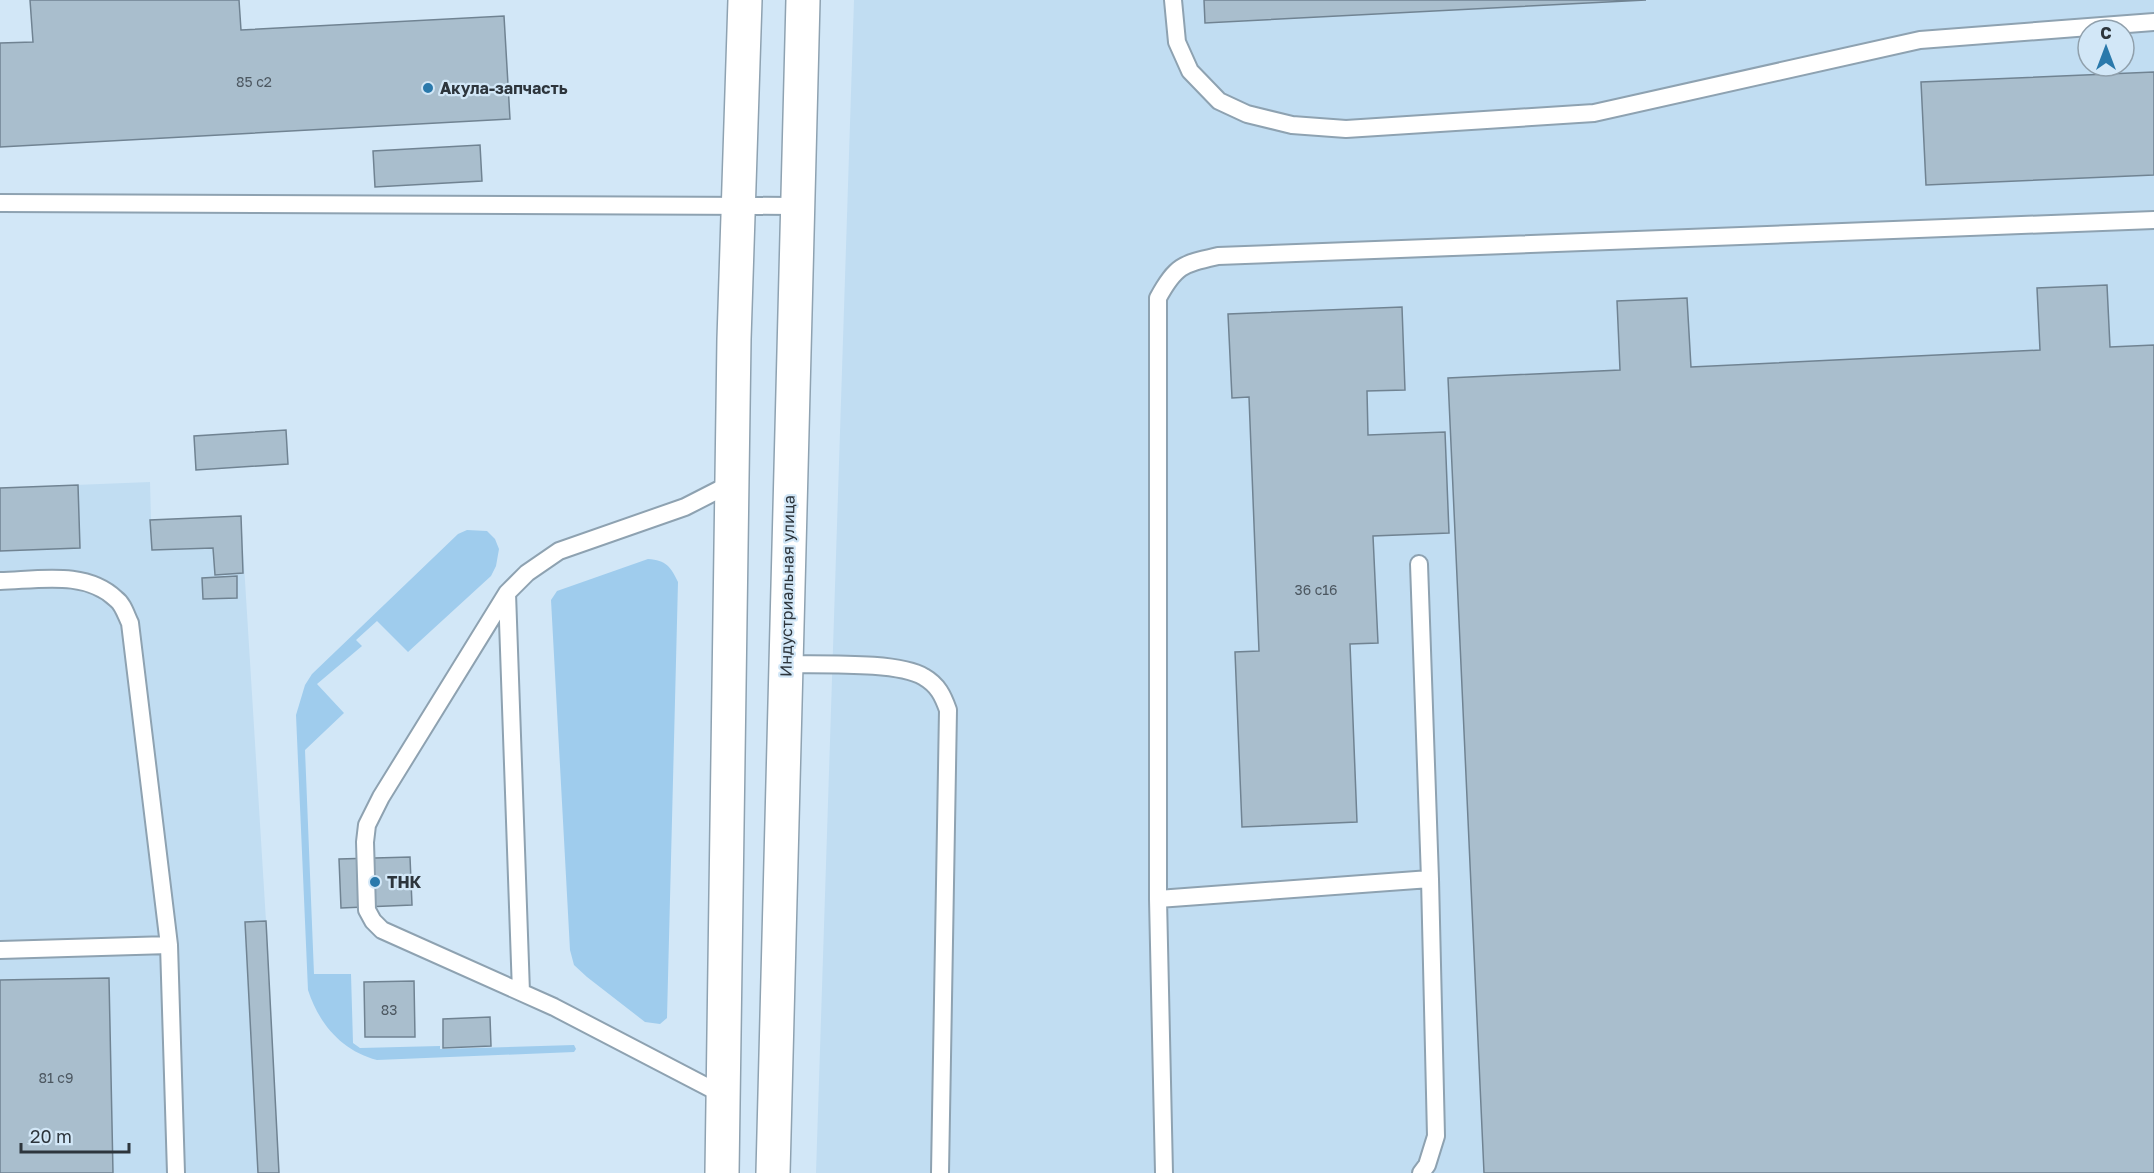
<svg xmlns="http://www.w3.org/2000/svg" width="2154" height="1173" font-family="'Golos Text',sans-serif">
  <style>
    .built { fill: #c1ddf2; fill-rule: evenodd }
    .green { fill: #9fcced }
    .building { fill: #a9becd; stroke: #708392; stroke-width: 1.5 }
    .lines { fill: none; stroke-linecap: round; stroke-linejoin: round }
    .lane-casing { stroke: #8ea2b1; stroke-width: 20 }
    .primary-casing { stroke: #8ea2b1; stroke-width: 36 }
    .lane { stroke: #fff; stroke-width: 16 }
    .primary { stroke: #fff; stroke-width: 33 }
    .poi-dot { fill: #2a79ab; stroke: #d2e7f7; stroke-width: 2 }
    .labels { text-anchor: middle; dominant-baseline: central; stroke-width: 4.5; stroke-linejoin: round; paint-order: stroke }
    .number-label { font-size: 14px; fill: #4c5760 }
    .poi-label { font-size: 16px; font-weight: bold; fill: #2d353c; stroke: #d2e7f7; text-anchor: start }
    .street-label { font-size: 16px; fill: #2d353c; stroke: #d2e7f7 }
  </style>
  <rect width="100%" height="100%" fill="#d2e7f7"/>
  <path class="built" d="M 854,0 L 2154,0 L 2154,1173 L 816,1173 ZM 2088,30 L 2124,30 L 2124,66 L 2088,66 Z
    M 150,482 L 151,520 L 241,516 L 266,921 L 279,1173 L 0,1173 L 0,488 Z"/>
  <path class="green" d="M 467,530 L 487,531 L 495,539 L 499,549 L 496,566 L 491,576 L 408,652 L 377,621 L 356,640 L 362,646 L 317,684 L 344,713 L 305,750 L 314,974 L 351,974 L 353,1043 L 360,1048 L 440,1046 L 440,1049 L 574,1045 L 576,1049 L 574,1052 L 377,1060 C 342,1051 319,1024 308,990 L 296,715 L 305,685 L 312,674 L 458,534 Z
    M 648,559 C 666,560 671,567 678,582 L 667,1018 L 660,1024 L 645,1022 L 587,977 L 574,965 L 570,950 L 551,600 L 557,591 Z"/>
  <path class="building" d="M 30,0 L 239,0 L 241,30 L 504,16 L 510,119 L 0,147 L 0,43 L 33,42 Z
    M 1204,0 L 1646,0 L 1205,23 Z
    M 2154,72 L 2154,175 L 1926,185 L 1921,82 Z
    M 480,145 L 482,181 L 375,187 L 373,151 Z
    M 2107,285 L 2110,347 L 2154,345 L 2154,1173 L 1484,1173 L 1448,378 L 1620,370 L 1617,301 L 1687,298 L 1691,367 L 2040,350 L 2037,288 Z
    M 1402,307 L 1405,390 L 1367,391 L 1368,435 L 1445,432 L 1449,533 L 1373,536 L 1378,643 L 1350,644 L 1357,822 L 1242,827 L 1235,652 L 1259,651 L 1249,397 L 1232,398 L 1228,314 Z
    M 286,430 L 288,464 L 196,470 L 194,436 Z
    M 78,485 L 80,548 L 0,551 L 0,488 Z
    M 241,516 L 243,573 L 215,575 L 213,548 L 152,550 L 150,520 Z
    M 237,576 L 237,598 L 203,599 L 202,578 Z
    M 410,857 L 412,905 L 341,908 L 339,859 Z
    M 266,921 L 279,1173 L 258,1173 L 245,922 Z
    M 109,978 L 113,1173 L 0,1173 L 0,980 Z
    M 414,981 L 415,1037 L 365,1037 L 364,982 Z
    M 490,1017 L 491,1046 L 443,1048 L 443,1019 Z"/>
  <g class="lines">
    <g class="lane-casing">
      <path id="lane" d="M 1173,0 L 1177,42 L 1190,71 L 1219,101 L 1247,114 L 1292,125 L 1346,129 L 1594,113 L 1920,40 L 2154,22
        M 0,203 L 796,206
        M 1419,564 L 1430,879 L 1436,1136 L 1427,1165 L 1421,1173
        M 0,581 C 38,580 86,570 116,599 C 123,604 126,615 130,623 L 169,945
        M 507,593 L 521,992
        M 785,664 C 818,665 898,661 924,677 C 938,685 943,696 948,710 L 940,1173
        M 1158,899 L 1430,879
        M 0,950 L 169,945 L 176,1173
        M 723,1095 L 554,1007 L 382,930 L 373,921 L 367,910 L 365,842 L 367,825 L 381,797 L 507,593 L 527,573 L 559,551 L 685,507 L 732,483
        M 1164,1173 L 1158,899 L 1158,298 C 1176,265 1183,264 1218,256 L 2154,220"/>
    </g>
    <g class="primary-casing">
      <path id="primary" d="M 722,1173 L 734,339 L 745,0
        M 773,1173 L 803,0"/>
    </g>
    <use href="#lane" class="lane"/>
    <use href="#primary" class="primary"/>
  </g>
  <g class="poi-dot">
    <circle cx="428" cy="88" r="6"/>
    <circle cx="375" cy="882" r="6"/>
  </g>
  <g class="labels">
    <g class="number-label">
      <text x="254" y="81">85 с2</text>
      <text x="1316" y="589">36 с16</text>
      <text x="389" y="1009">83</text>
      <text x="56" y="1077">81 с9</text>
    </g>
    <g class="poi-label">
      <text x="440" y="88">Акула-запчасть</text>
      <text x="387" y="882">ТНК</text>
    </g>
    <g class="street-label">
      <text transform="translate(787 586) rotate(-89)">Индустриальная улица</text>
    </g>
  </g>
  <g transform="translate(2106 48)"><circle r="28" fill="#d2e7f7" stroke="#90a0ac" stroke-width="1.5"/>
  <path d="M0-4.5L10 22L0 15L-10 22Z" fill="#2a79ab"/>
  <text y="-9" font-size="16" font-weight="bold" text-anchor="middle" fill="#2d353c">С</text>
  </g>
  <path d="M21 1143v9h108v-9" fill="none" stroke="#2d353c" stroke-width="3"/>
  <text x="30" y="1143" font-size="18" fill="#2d353c" stroke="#d2e7f7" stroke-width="4.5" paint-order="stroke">20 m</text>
</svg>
